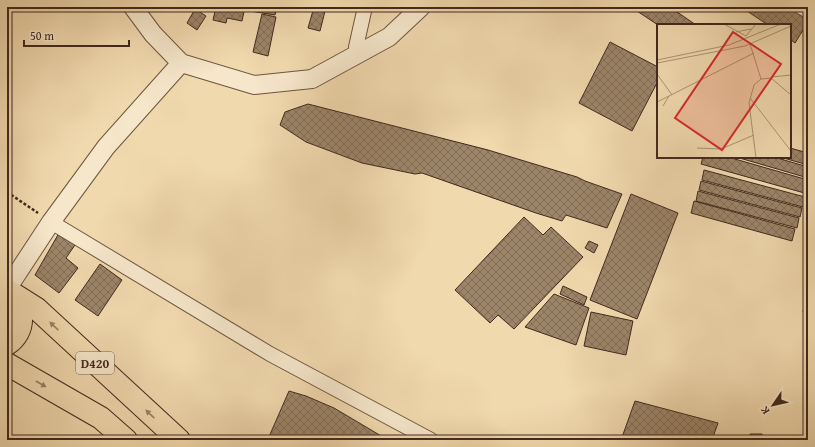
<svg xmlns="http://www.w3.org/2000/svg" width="815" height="447" font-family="'Gentium Book Plus',serif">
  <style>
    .building { fill: url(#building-cross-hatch); stroke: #40291e }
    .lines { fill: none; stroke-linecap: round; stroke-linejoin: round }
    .minor-casing { stroke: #6c5542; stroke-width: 16 }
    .tertiary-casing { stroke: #6c5542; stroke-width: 20 }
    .primary-casing { stroke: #40291e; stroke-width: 24 }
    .path { stroke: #40291e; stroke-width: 2.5; stroke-dasharray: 3 2; stroke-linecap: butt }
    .minor { stroke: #f6e6ca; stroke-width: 14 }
    .tertiary { stroke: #f6e6ca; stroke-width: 18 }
    .primary { stroke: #f1d9ae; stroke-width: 22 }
    .oneway { fill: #988166 }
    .labels { text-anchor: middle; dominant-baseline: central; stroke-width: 3; stroke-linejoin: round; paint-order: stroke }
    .shield { fill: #f6e6ca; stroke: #776252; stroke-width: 1 }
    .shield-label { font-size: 13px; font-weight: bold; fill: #40291e }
    .inset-road { fill: none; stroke: #aa9374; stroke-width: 1 }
    .view { fill: #d62828; fill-opacity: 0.15; stroke: #d62828; stroke-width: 2 }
    .inset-edge { fill: none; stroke: #40291e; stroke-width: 2 }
  </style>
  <defs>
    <pattern id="building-cross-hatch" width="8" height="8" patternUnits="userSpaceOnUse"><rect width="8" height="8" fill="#9c8569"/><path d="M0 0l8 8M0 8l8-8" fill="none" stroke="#816d56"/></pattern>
  </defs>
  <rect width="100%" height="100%" fill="#f1d9ae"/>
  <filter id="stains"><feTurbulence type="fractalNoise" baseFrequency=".005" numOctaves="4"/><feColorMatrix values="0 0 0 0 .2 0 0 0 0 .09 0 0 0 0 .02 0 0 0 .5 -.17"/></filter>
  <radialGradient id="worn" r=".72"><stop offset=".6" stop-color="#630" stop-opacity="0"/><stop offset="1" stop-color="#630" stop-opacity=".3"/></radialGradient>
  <path class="building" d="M 216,7 L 245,7 L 242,21 L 227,18 L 226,23 L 213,20 Z
    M 250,7 L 277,7 L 275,15 L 250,11 Z
    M 314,7 L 326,7 L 320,31 L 308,28 Z
    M 603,7 L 619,7 L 618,10 Z
    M 631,7 L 670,7 L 696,25 L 658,25 Z
    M 741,7 L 789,7 L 808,19 L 808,22 L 795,43 L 790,39 L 790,25 L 768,25 Z
    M 195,9 L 206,16 L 197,30 L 187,23 Z
    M 262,14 L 276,17 L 268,56 L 253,52 Z
    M 610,42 L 658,67 L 658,81 L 632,131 L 579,103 Z
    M 308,104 L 488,150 L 577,177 L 585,181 L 622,194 L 607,228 L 566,215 L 562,221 L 536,213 L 422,173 L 415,174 L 362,163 L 306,142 L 280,125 L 285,112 Z
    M 790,148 L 808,153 L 808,165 L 780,157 L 790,157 Z
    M 703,157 L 728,157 L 808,180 L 808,194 L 701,164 Z
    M 736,157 L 774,157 L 808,167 L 808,178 Z
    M 704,170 L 805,197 L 803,207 L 702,180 Z
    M 701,181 L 802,208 L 800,217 L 699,190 Z
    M 698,191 L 799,218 L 797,228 L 696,201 Z
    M 631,194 L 678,213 L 637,319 L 590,300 Z
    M 694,201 L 795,229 L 792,241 L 691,213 Z
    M 524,217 L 543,235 L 551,227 L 583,257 L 514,329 L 498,315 L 490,323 L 455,290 Z
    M 59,233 L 77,242 L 66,258 L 78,268 L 59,293 L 35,275 Z
    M 589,241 L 598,245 L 594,253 L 585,248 Z
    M 100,264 L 122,280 L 98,316 L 75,300 Z
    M 563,286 L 587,297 L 584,305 L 560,294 Z
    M 554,294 L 589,308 L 576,345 L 525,327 Z
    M 805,303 L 808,304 L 808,314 L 803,312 Z
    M 591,312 L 633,321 L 626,355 L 584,346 Z
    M 289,391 L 306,396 L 334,408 L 388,440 L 271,440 L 268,439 Z
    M 635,401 L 718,423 L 712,440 L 621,440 Z
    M 750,434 L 762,434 L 763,440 L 750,440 Z"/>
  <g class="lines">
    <g class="minor-casing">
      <path id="minor" d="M 801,7 L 808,11
        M 358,54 L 356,47 L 365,7
        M 51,222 L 270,354 L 431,440"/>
    </g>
    <g class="tertiary-casing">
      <path id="tertiary" d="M 133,7 L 153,34 L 181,63 L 254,85 L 312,79 L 389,37 L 421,7
        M 7,289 L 51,222 L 106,147 L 181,63"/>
    </g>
    <g class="primary-casing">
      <path id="primary" d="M 7,290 L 37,309 L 179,440
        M 7,344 C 26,332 25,306 9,292
        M 7,364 L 101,418 L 126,440"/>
    </g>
    <path class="path" d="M 7,192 L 38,213"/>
    <use href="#minor" class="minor"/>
    <use href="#tertiary" class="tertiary"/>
    <use href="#primary" class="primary"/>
  </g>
  <defs><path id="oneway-solid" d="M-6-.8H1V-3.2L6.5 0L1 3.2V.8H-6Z"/></defs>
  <g class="oneway">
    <use href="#oneway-solid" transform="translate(54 326) rotate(-137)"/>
    <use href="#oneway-solid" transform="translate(41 384) rotate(30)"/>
    <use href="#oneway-solid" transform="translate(150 414) rotate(-137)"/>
  </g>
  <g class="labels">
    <rect class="shield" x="76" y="352" width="38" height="22" rx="3"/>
    <g class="shield-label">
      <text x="95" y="363">D420</text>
    </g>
  </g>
  <g transform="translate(657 24)">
    <rect width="134" height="134" fill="#f1d9ae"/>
    <path class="inset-road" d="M 67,0 L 89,12 L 99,0M 79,8 L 94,5M 93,20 L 104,55M 0,36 L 72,21 L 124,0M 0,39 L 88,22 L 134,2M 0,50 L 15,71M 114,53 L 134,51M 93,74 L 134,127M 0,78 L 12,72M 6,82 L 12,72 L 97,29M 40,124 L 64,125 L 97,111M 99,134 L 92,79 L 97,61 L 104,55 L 114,54 L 134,71"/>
    <path class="view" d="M 76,8 L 124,40 L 65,126 L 18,94 Z"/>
    <rect width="134" height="134" class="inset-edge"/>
  </g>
  <rect width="815" height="447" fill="none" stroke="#f1d9ae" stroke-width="24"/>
  <rect x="8" y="8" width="799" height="431" fill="none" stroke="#40291e" stroke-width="2"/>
  <rect x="12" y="12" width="791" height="423" fill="none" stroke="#40291e"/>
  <g transform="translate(773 405) rotate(236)" stroke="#f6e6ca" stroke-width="3" paint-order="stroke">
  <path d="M0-3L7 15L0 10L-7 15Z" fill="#40291e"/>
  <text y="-6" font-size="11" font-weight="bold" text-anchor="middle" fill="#40291e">K</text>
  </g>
  <path d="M24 40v6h105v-6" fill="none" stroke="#40291e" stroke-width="2"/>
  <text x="30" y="40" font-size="12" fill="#40291e" stroke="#f6e6ca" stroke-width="3" paint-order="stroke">50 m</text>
  <rect width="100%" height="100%" filter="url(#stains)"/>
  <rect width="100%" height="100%" fill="url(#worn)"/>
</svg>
